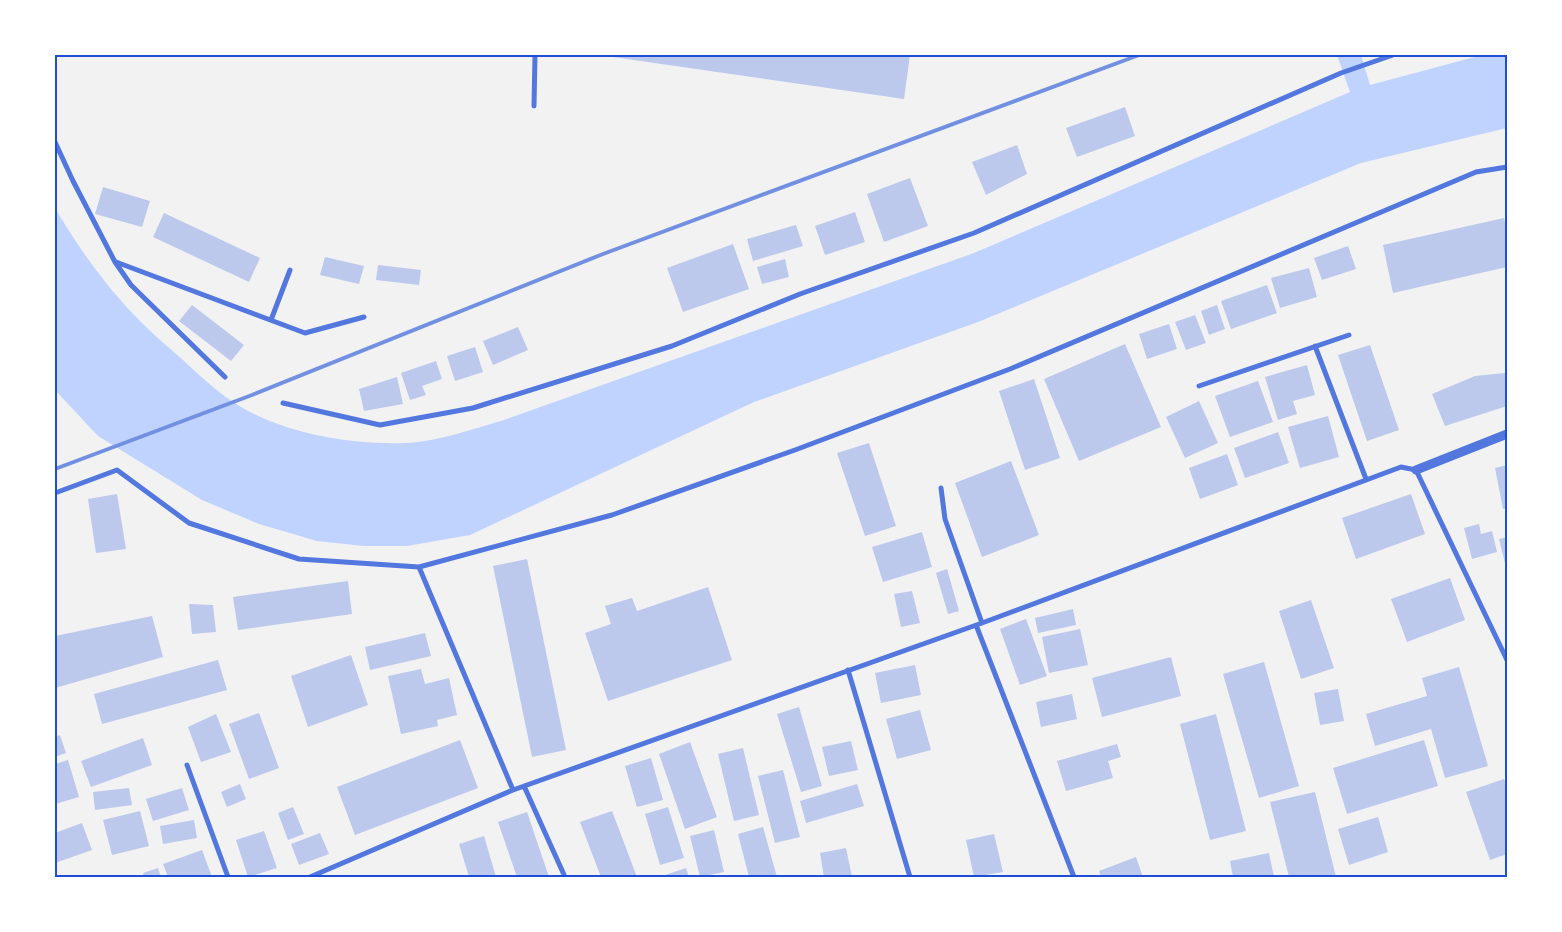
<svg xmlns="http://www.w3.org/2000/svg" width="1562" height="932" font-family="'Playfair Display',serif">
  <style>
    .water { fill: #bfd3fe }
    .building { fill: #bdc9ec }
    .lines { fill: none; stroke-linecap: round; stroke-linejoin: round }
    .minor { stroke: #5277de; stroke-width: 5 }
    .tertiary { stroke: #5277de; stroke-width: 9 }
    .rail { stroke: #7290e2; stroke-width: 4 }
    .neatline { fill: none; stroke: #1d4ed8; stroke-width: 2 }
  </style>
  <rect width="100%" height="100%" fill="#f2f2f2"/>
  <path class="water" d="M 1337,55 L 1361,55 L 1370,85 L 1482,55 L 1507,55 L 1507,128 L 1361,163 L 978,322 L 754,402 L 470,535 L 407,546 L 364,546 L 317,541 L 259,524 L 202,500 L 98,436 L 55,390 L 55,208 C 79,249 107,288 141,322 C 154,335 169,348 183,360 C 203,379 224,398 248,411 C 293,435 355,445 406,443 C 436,442 472,429 501,421 L 974,253 L 1350,92 Z"/>
  <path class="building" d="M 599,55 L 910,55 L 904,99 Z
    M 1125,107 L 1135,136 L 1077,157 L 1066,128 Z
    M 1017,145 L 1027,174 L 986,195 L 972,162 Z
    M 910,178 L 928,226 L 884,242 L 867,194 Z
    M 103,187 L 150,201 L 142,227 L 95,214 Z
    M 855,212 L 865,242 L 825,255 L 815,226 Z
    M 164,213 L 260,258 L 249,282 L 153,237 Z
    M 1504,218 L 1507,232 L 1507,267 L 1393,293 L 1383,245 Z
    M 796,225 L 803,246 L 753,261 L 747,239 Z
    M 733,244 L 749,289 L 683,312 L 667,268 Z
    M 1348,246 L 1356,269 L 1322,280 L 1314,258 Z
    M 325,257 L 364,266 L 359,284 L 320,275 Z
    M 785,259 L 789,277 L 762,284 L 757,267 Z
    M 378,265 L 421,270 L 419,285 L 376,280 Z
    M 1309,268 L 1317,297 L 1280,308 L 1271,278 Z
    M 1267,285 L 1277,313 L 1231,329 L 1221,301 Z
    M 192,305 L 244,345 L 231,361 L 179,321 Z
    M 1217,305 L 1225,329 L 1209,335 L 1201,311 Z
    M 1195,315 L 1206,343 L 1186,350 L 1175,322 Z
    M 1169,324 L 1177,349 L 1147,359 L 1139,334 Z
    M 518,327 L 528,350 L 493,365 L 483,341 Z
    M 1125,344 L 1161,427 L 1079,461 L 1044,379 Z
    M 1370,345 L 1399,430 L 1367,441 L 1338,355 Z
    M 475,347 L 483,372 L 455,381 L 447,356 Z
    M 436,361 L 442,379 L 422,386 L 426,395 L 410,400 L 401,373 Z
    M 1307,365 L 1315,395 L 1293,401 L 1297,414 L 1278,420 L 1265,377 Z
    M 1505,373 L 1507,406 L 1445,426 L 1432,394 L 1475,376 Z
    M 397,377 L 403,404 L 364,411 L 359,389 Z
    M 1034,379 L 1060,458 L 1025,470 L 999,391 Z
    M 1258,381 L 1273,422 L 1230,437 L 1215,396 Z
    M 1199,401 L 1218,443 L 1185,458 L 1166,417 Z
    M 1328,416 L 1339,457 L 1300,468 L 1288,427 Z
    M 1278,432 L 1289,463 L 1245,478 L 1234,448 Z
    M 869,443 L 896,526 L 865,536 L 837,453 Z
    M 1227,454 L 1238,485 L 1200,499 L 1189,468 Z
    M 1011,461 L 1039,535 L 982,557 L 955,483 Z
    M 1507,465 L 1507,508 L 1503,509 L 1495,468 Z
    M 117,494 L 126,549 L 96,553 L 88,499 Z
    M 1411,494 L 1425,534 L 1356,559 L 1342,518 Z
    M 1479,524 L 1481,534 L 1492,531 L 1497,552 L 1472,559 L 1464,528 Z
    M 922,532 L 932,567 L 883,582 L 872,547 Z
    M 1507,537 L 1507,567 L 1506,567 L 1499,539 Z
    M 527,559 L 566,750 L 532,757 L 493,566 Z
    M 947,569 L 959,611 L 948,614 L 936,573 Z
    M 1450,578 L 1465,620 L 1407,642 L 1391,599 Z
    M 348,581 L 352,614 L 238,630 L 233,597 Z
    M 708,587 L 732,660 L 608,701 L 585,633 L 611,624 L 605,606 L 632,598 L 637,611 Z
    M 912,591 L 920,623 L 901,627 L 894,594 Z
    M 1311,600 L 1334,668 L 1301,679 L 1279,611 Z
    M 189,604 L 213,605 L 216,632 L 192,634 Z
    M 1073,609 L 1076,625 L 1038,633 L 1035,618 Z
    M 152,616 L 163,657 L 55,688 L 55,636 Z
    M 1026,619 L 1047,676 L 1020,685 L 1000,629 Z
    M 1080,629 L 1088,665 L 1049,673 L 1042,637 Z
    M 425,633 L 431,656 L 370,670 L 365,647 Z
    M 351,655 L 368,705 L 308,727 L 291,676 Z
    M 1171,657 L 1181,696 L 1102,717 L 1092,678 Z
    M 218,660 L 227,690 L 102,724 L 94,694 Z
    M 1264,662 L 1299,786 L 1259,798 L 1223,674 Z
    M 915,665 L 921,695 L 881,703 L 875,673 Z
    M 1459,667 L 1488,766 L 1445,778 L 1431,729 L 1375,746 L 1366,714 L 1427,696 L 1422,678 Z
    M 421,669 L 425,684 L 449,678 L 457,715 L 437,720 L 438,726 L 401,734 L 388,676 Z
    M 1338,689 L 1344,721 L 1320,725 L 1314,693 Z
    M 1072,694 L 1077,719 L 1041,727 L 1036,702 Z
    M 799,707 L 822,786 L 801,792 L 777,714 Z
    M 920,710 L 931,750 L 897,759 L 886,719 Z
    M 259,713 L 279,768 L 249,779 L 229,724 Z
    M 216,714 L 231,752 L 201,762 L 188,727 Z
    M 1216,714 L 1246,831 L 1210,840 L 1180,724 Z
    M 60,735 L 66,753 L 55,757 L 55,737 Z
    M 143,738 L 152,765 L 91,787 L 81,761 Z
    M 460,740 L 478,788 L 355,835 L 337,787 Z
    M 1424,740 L 1438,786 L 1347,814 L 1333,768 Z
    M 851,741 L 858,770 L 829,776 L 822,747 Z
    M 690,742 L 717,817 L 685,829 L 659,754 Z
    M 1117,744 L 1121,757 L 1108,761 L 1113,778 L 1066,791 L 1057,761 Z
    M 743,748 L 759,815 L 734,821 L 718,754 Z
    M 651,758 L 663,800 L 637,807 L 625,766 Z
    M 68,760 L 79,797 L 55,804 L 55,764 Z
    M 783,770 L 800,837 L 775,843 L 758,776 Z
    M 1504,779 L 1507,787 L 1507,854 L 1490,860 L 1466,792 Z
    M 240,784 L 246,799 L 227,807 L 221,792 Z
    M 857,784 L 864,806 L 806,823 L 800,801 Z
    M 129,788 L 132,805 L 95,810 L 93,792 Z
    M 182,788 L 189,810 L 153,821 L 146,799 Z
    M 1315,792 L 1336,877 L 1289,877 L 1270,802 Z
    M 293,807 L 304,834 L 288,840 L 278,813 Z
    M 668,807 L 684,858 L 660,865 L 645,814 Z
    M 140,811 L 149,846 L 112,855 L 103,820 Z
    M 612,811 L 637,877 L 601,877 L 580,822 Z
    M 527,812 L 549,877 L 517,877 L 498,822 Z
    M 1378,817 L 1388,852 L 1349,865 L 1338,829 Z
    M 194,820 L 197,838 L 163,844 L 160,826 Z
    M 82,823 L 92,850 L 55,863 L 55,833 Z
    M 763,827 L 777,877 L 749,877 L 738,834 Z
    M 714,830 L 724,872 L 700,877 L 690,836 Z
    M 264,831 L 277,868 L 248,877 L 236,840 Z
    M 320,833 L 329,854 L 299,865 L 291,844 Z
    M 994,834 L 1003,872 L 974,877 L 966,840 Z
    M 484,836 L 496,877 L 469,877 L 459,844 Z
    M 846,848 L 852,877 L 824,877 L 820,853 Z
    M 202,850 L 212,877 L 168,877 L 163,864 Z
    M 1269,853 L 1274,877 L 1233,877 L 1230,861 Z
    M 1136,857 L 1143,877 L 1101,877 L 1099,871 Z
    M 158,868 L 161,877 L 144,877 L 143,873 Z
    M 686,868 L 689,877 L 666,877 L 665,875 Z"/>
  <g class="lines">
    <path class="minor" d="M 534,106 L 535,55
      M 55,142 L 73,181 L 115,262 L 131,285 L 225,377
      M 116,262 L 305,333 L 364,317
      M 271,320 L 290,270
      M 1315,346 L 1366,479
      M 1199,386 L 1349,335
      M 283,403 L 380,425 L 473,408 L 672,346 L 800,294 L 974,233 L 1341,73 L 1393,55
      M 941,488 L 945,519 L 982,623
      M 55,493 L 117,470 L 189,523 L 299,559 L 419,567 L 612,515 L 795,450 L 1010,369 L 1476,172 L 1507,167
      M 419,567 L 513,790
      M 976,625 L 1074,877
      M 848,670 L 910,877
      M 187,765 L 228,877
      M 524,786 L 565,877
      M 310,877 L 513,790 L 982,623 L 1401,467 L 1416,470 L 1507,660"/>
    <path class="tertiary" d="M 1416,470 L 1507,434"/>
    <path class="rail" d="M 55,469 L 252,395 L 603,254 L 1139,55"/>
  </g>
  <rect width="1562" height="932" fill="none" stroke="#ffffff" stroke-width="112"/>
  <rect x="56" y="56" width="1450" height="820" class="neatline"/>
</svg>
